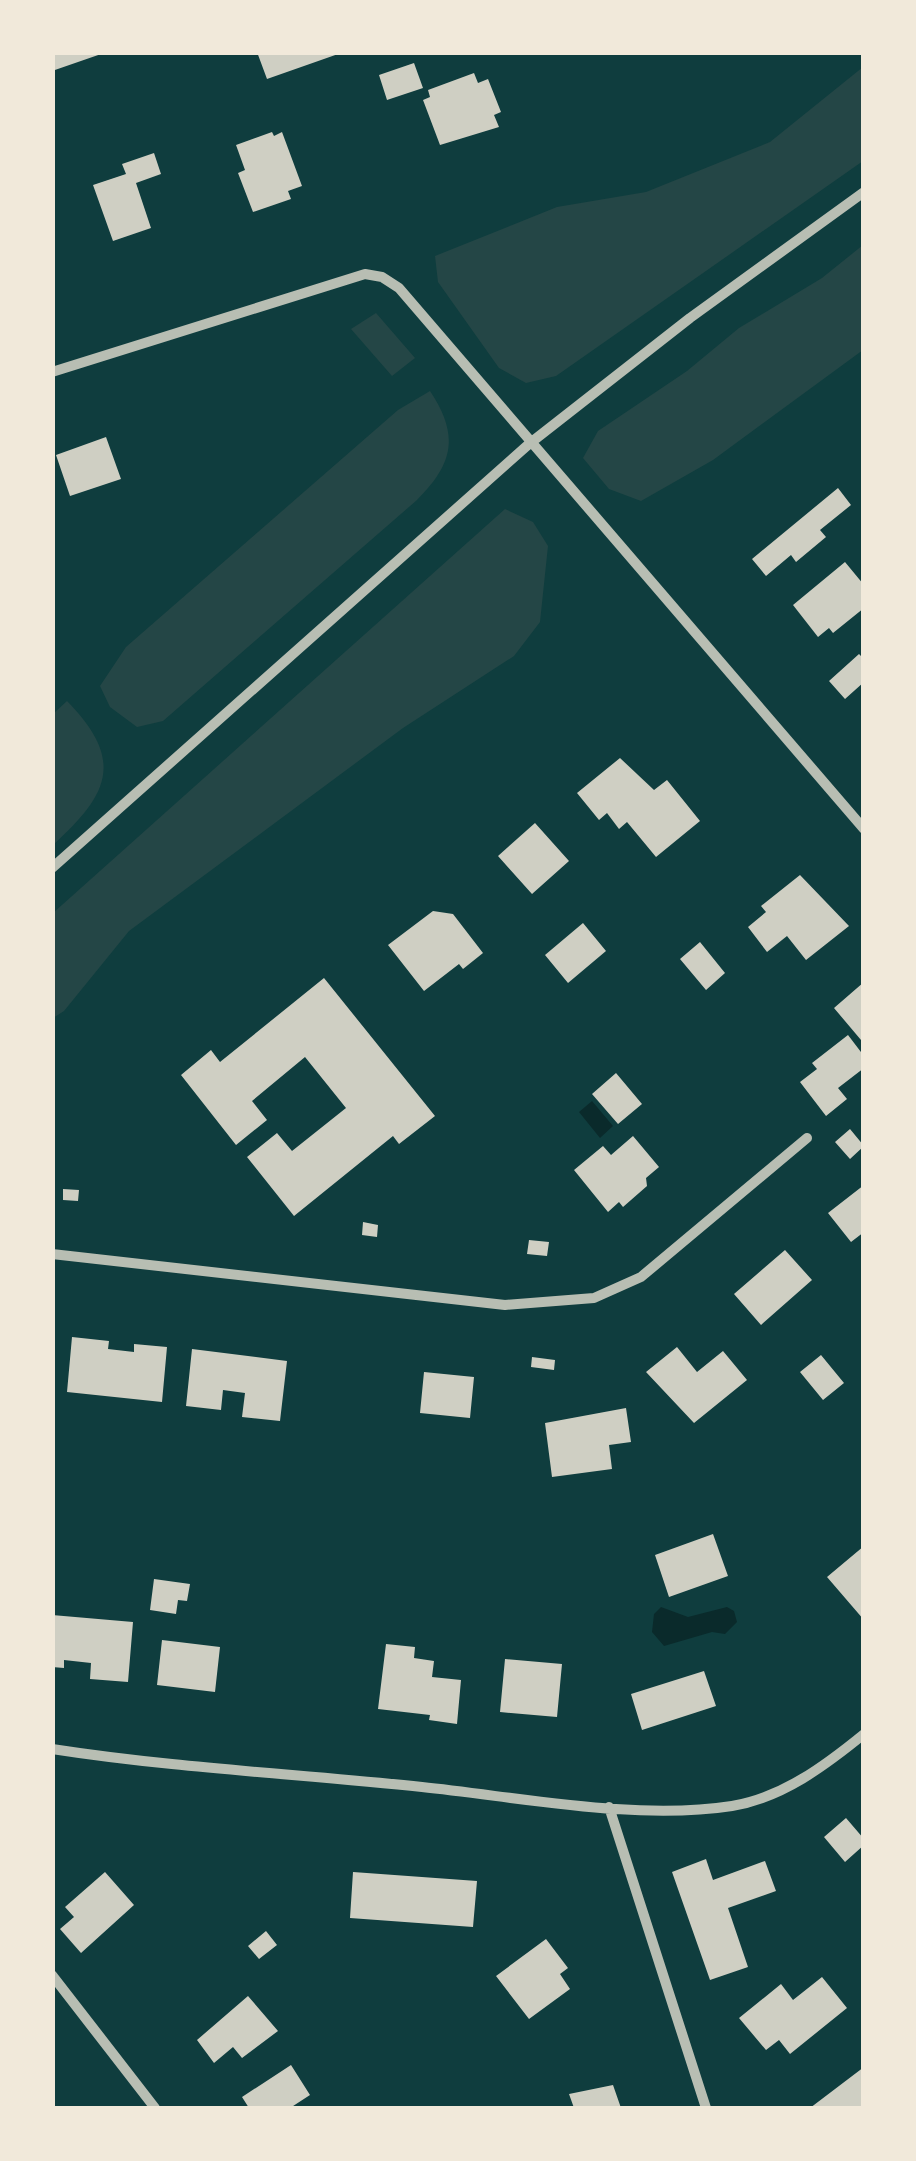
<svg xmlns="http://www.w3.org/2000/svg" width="916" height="2161" font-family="'Fira Sans',sans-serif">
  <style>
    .green { fill: #244646 }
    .water { fill: #0a2a2b }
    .building { fill: #cfcfc3 }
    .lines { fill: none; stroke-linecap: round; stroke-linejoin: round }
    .minor { stroke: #b8beb3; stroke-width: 10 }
  </style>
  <rect width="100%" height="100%" fill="#0f3d3e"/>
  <path class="green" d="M 863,67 L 863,161 L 556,376 L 526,383 L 499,368 L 438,282 L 435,256 L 557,207 L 646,192 L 770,142 Z
    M 863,245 L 863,350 L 713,460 L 641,501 L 609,489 L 583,458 L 598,431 L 687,371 L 739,328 L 822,278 Z
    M 376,313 L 415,358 L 392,376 L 351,329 Z
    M 430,391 C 460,436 453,464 417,500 L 163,721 L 137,727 L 110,707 L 100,686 L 126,647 L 398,410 Z
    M 505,509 L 533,522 L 548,546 L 540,622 L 514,656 L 403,728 L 129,931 L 64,1011 L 53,1018 L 53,913 Z
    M 67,701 C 126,761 108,795 53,845 L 53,714 Z"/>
  <path class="water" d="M 592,1101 L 613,1126 L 600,1138 L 579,1112 Z
    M 661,1607 L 688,1617 L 727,1607 L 734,1611 L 737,1622 L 725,1634 L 712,1632 L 664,1646 L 652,1632 L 654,1614 Z"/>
  <path class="building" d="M 52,52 L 104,52 L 104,53 L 52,71 Z
    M 257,52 L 341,52 L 341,53 L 267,79 Z
    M 414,63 L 423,88 L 387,100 L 379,75 Z
    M 474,73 L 478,83 L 488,79 L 501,112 L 494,115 L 499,127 L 440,145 L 423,100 L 430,97 L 428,90 Z
    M 272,132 L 274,136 L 282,132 L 302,186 L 288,191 L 291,199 L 253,212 L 238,173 L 245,170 L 236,145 Z
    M 154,153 L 161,174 L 136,183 L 151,228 L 113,241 L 93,185 L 126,174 L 122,164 Z
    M 106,437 L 121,479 L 70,496 L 56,455 Z
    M 838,488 L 851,505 L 820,530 L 826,537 L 796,562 L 791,555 L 766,576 L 752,559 Z
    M 845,562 L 864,585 L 864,608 L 833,633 L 829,628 L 818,637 L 793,605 Z
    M 859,654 L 864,659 L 864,682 L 845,699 L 829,681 Z
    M 620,758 L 654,790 L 667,780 L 700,821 L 656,857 L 627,822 L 619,829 L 607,813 L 599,820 L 577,793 Z
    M 535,823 L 569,861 L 532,894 L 498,856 Z
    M 800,875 L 849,926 L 806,960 L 787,936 L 767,952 L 748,927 L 766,912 L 761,906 Z
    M 433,911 L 453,914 L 483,953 L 463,969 L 459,964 L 424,991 L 388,945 Z
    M 583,923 L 606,951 L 568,983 L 545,955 Z
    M 700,942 L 725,973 L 706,990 L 680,959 Z
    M 324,978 L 435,1116 L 399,1144 L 393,1136 L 294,1216 L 247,1157 L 277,1133 L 292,1151 L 346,1108 L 305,1057 L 252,1101 L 267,1120 L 236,1145 L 181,1075 L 211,1050 L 220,1062 Z
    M 864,982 L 864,1038 L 861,1040 L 834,1008 Z
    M 848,1035 L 864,1056 L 864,1068 L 838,1088 L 847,1099 L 826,1116 L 800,1082 L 817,1069 L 812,1063 Z
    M 616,1073 L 642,1104 L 618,1124 L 592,1094 Z
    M 850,1129 L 864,1146 L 850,1159 L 835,1142 Z
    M 633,1136 L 659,1167 L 646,1178 L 647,1186 L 623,1207 L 619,1202 L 608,1212 L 574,1170 L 603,1146 L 611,1155 Z
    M 864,1185 L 864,1232 L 851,1242 L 828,1213 Z
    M 63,1189 L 79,1190 L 78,1201 L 63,1200 Z
    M 363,1222 L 378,1225 L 377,1237 L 362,1235 Z
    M 529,1240 L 549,1242 L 547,1256 L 527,1254 Z
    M 785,1250 L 812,1280 L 761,1325 L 734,1294 Z
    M 72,1337 L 109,1341 L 108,1349 L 134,1352 L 134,1344 L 167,1347 L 162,1402 L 67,1392 Z
    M 677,1347 L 697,1372 L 723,1351 L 747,1380 L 694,1423 L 646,1372 Z
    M 192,1349 L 287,1361 L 280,1421 L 242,1417 L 245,1393 L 223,1390 L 221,1410 L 186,1406 Z
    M 821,1355 L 844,1383 L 823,1400 L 800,1372 Z
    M 532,1357 L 555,1360 L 554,1370 L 531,1367 Z
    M 424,1372 L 474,1377 L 470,1418 L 420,1413 Z
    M 626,1408 L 631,1442 L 609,1445 L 612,1469 L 552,1477 L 545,1423 Z
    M 713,1534 L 728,1576 L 669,1597 L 655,1555 Z
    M 864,1546 L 864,1620 L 827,1577 Z
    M 154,1579 L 190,1584 L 187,1601 L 178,1600 L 176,1614 L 150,1610 Z
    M 52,1615 L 133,1622 L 128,1682 L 90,1679 L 91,1663 L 64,1660 L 64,1668 L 52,1667 Z
    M 162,1640 L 220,1647 L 215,1692 L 157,1685 Z
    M 386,1644 L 415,1647 L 414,1658 L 434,1661 L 432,1677 L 461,1680 L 457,1724 L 429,1720 L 430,1715 L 378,1709 Z
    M 505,1659 L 562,1664 L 557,1717 L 500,1712 Z
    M 704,1671 L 716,1706 L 642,1730 L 631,1694 Z
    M 846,1818 L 864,1839 L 864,1845 L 845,1862 L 824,1837 Z
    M 706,1859 L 713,1880 L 765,1861 L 776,1891 L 728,1908 L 748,1967 L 710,1980 L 672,1872 Z
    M 105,1872 L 134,1905 L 81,1953 L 60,1929 L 74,1917 L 65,1907 Z
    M 353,1872 L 477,1881 L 473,1927 L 350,1918 Z
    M 266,1931 L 277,1945 L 259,1959 L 248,1946 Z
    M 546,1939 L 568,1968 L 560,1974 L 570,1989 L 529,2019 L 496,1976 Z
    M 822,1977 L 847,2008 L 790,2054 L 779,2040 L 766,2050 L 739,2018 L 781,1984 L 793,2000 Z
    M 248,1996 L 278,2031 L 242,2058 L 233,2047 L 214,2063 L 197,2040 Z
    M 291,2065 L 310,2095 L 290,2108 L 249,2108 L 242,2097 Z
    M 864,2067 L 864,2108 L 810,2108 Z
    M 613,2085 L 621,2108 L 574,2108 L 569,2094 Z"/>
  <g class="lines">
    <path class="minor" d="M 52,372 L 365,274 L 382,277 L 399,288 L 864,829
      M 52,868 L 529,444 L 690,318 L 864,192
      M 52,1254 L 505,1305 L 594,1298 L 641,1277 L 807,1138
      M 52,1749 C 175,1768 299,1774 422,1787 C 519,1797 636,1821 732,1806 C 782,1798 826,1765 864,1734
      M 609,1807 L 706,2108
      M 52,1975 L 155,2108"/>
  </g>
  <rect width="916" height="2161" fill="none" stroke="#f1e9da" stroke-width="110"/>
</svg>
